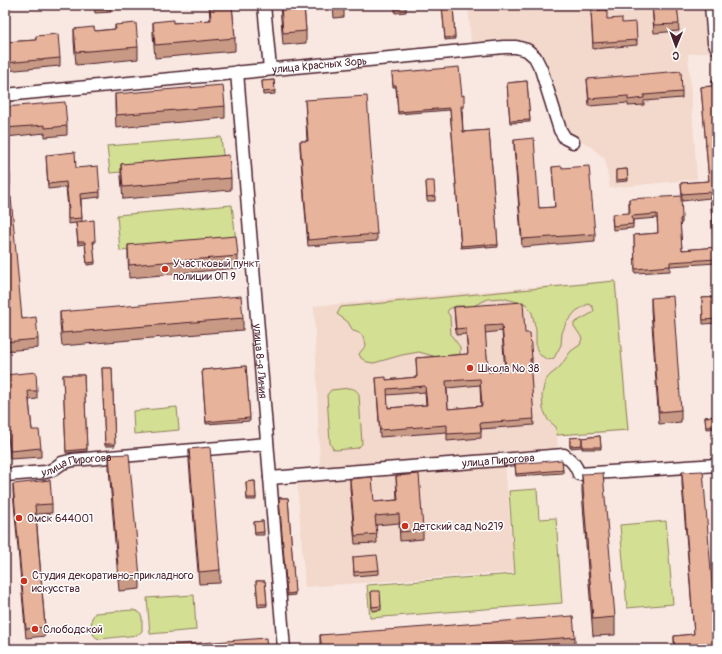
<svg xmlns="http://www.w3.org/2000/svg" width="722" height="654" font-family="Pangolin,sans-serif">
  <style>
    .built { fill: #f3d8cc }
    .green { fill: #d3df92; stroke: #8e7f5e }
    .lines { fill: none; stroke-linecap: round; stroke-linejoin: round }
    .street-casing { stroke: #4a1f2b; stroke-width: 15 }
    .street { stroke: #fff; stroke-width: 12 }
    .wall { fill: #c89a85; stroke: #4a1f2b; fill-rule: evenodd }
    .building { fill: #e8b39b; stroke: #4a1f2b; fill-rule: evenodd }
    .poi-dot { fill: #c8321e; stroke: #fff; stroke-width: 1.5 }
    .labels { text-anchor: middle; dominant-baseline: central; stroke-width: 3; stroke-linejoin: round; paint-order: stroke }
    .street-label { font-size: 11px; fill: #4a1f2b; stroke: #fff }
    .poi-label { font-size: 11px; fill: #4a1f2b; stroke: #fff; text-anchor: start }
  </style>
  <rect width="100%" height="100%" fill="#f8e8e1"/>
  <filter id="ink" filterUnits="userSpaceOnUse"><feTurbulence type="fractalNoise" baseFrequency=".025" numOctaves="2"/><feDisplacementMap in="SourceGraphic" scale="8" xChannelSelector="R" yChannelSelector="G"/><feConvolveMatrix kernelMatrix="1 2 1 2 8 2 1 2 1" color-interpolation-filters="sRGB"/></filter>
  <g filter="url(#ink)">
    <path class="built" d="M 468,5 L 717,5 L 717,51 L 688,54 L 697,179 L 610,188 L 605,159 L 590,146 L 567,133 L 541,57 L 527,41 L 510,39 L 471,43 Z
      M 616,280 L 629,431 L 557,436 L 558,449 L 320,467 L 314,306 Z
      M 505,465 L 514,572 L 305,587 L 297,480 Z"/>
    <path class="green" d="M 221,137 L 224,163 L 110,173 L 107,146 Z
      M 232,205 L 236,241 L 120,251 L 117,215 Z
      M 615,281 L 628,430 L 557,435 L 556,427 L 548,420 L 543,409 L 542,395 L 545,381 L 550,375 L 559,368 L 571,351 L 580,345 L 582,338 L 574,326 L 574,323 L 592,313 L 594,310 L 592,306 L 588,304 L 576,311 L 566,323 L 562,333 L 561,345 L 554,358 L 548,360 L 540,355 L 536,348 L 536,330 L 532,313 L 526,304 L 502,298 L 488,299 L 473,306 L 456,306 L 449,309 L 447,312 L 450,316 L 451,335 L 460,347 L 460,354 L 447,357 L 437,357 L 419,352 L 402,355 L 374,363 L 367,362 L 361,358 L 359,354 L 366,345 C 364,336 362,333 353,331 L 348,322 L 337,314 L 341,307 Z
      M 350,388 C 355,389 358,391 359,395 L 362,444 L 358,448 L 336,450 L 333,449 L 330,443 L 327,395 L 331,390 Z
      M 177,407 L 179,430 L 134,434 L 133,411 Z
      M 537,489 L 539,519 L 556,518 L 562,603 L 370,618 L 367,585 L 515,574 L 509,491 Z
      M 666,521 L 673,604 L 627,608 L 620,525 Z
      M 194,595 L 196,630 L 150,634 L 147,598 Z
      M 133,610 L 139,612 L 142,617 L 142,631 L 138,635 L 100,639 C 90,637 91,626 92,618 L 95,613 Z"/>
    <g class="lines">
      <g class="street-casing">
        <g id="street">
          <path d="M 264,5 L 270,69"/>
          <path d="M 711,5 L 714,42 L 717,48"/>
          <path id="s1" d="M 237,72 L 284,649"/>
          <path id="s2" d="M 5,95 L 504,47 L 516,47 L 527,50 L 535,57 L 541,69 L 560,130 L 565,138 L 573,142"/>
          <path id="s3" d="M 5,475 L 45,472 L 52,470 L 62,463 L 73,460 L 267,444"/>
          <path id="s4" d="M 270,478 L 564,455 C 572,460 576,465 579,474 L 717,465"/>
        </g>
      </g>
      <use href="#street" class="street"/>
    </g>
    <path class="wall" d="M 94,5 L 110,5 L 111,12 L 95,13 Z
      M 209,5 L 232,5 L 235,38 L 235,51 L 155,58 L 153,34 L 153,22 L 173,23 L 210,20 Z
      M 280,5 L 304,5 L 306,31 L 306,43 L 283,45 Z
      M 333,5 L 364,5 L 344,7 L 344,17 L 334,18 Z
      M 395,5 L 406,5 L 406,12 L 395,13 Z
      M 442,5 L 453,5 L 455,39 L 445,40 Z
      M 652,5 L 677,5 L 679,31 L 654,33 Z
      M 591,11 L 607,19 L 622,23 L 637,40 L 637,45 L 593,49 Z
      M 115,25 L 138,47 L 138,59 L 76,65 L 74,41 L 74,29 L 95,31 L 115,29 Z
      M 36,36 L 60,58 L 60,66 L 5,71 L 5,42 L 36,40 Z
      M 392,73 L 462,96 L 464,106 L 464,108 L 462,108 L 463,132 L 489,130 L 498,247 L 486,248 L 486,246 L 461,248 L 450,110 L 398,114 L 396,87 L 393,87 Z
      M 587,79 L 682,92 L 682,98 L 644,101 L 644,105 L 628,106 L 628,103 L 589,106 Z
      M 274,80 L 275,94 L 263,95 L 262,81 Z
      M 717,80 L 717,244 L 714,244 L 710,198 L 682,201 L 681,183 L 709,181 L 701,87 L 712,86 L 712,81 Z
      M 527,81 L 530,122 L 510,123 L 507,83 Z
      M 115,94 L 225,106 L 225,118 L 116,128 L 115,107 Z
      M 305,100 L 377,234 L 377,241 L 308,246 L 300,148 L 300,141 L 307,141 Z
      M 5,107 L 67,126 L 67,135 L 45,137 L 45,133 L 6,137 L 10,177 L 10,186 L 5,186 Z
      M 514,140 L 539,208 L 555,207 L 552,167 L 562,168 L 595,234 L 595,241 L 522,247 L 514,147 Z
      M 46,155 L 76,168 L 100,192 L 100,197 L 81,199 L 82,222 L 95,241 L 95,243 L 93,243 L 95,264 L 87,265 L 85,244 L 78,245 L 76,223 L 68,224 L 68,209 L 66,187 L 48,189 Z
      M 121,164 L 231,178 L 231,190 L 123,199 L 121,177 Z
      M 627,169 L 628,181 L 616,182 L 616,170 Z
      M 426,181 L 435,196 L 435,201 L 427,201 Z
      M 5,198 L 22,319 L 38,339 L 38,348 L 5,351 Z
      M 629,199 L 682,218 L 682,223 L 680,223 L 682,250 L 717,247 L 717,263 L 670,266 L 670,271 L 635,273 L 634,235 L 658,233 L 657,218 L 633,220 L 633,228 L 613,230 L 612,218 L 629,213 Z
      M 128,245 L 238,256 L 238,268 L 129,278 L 128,258 Z
      M 717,297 L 717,323 L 703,324 L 702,298 Z
      M 651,298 L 681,410 L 681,422 L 659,424 L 651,310 Z
      M 454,307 L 525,333 L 532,359 L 532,366 L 530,366 L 534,425 L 481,429 L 481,438 L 447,441 L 447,432 L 380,437 L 376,378 L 386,380 L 417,377 L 416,358 L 468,354 L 466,334 L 456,335 ZM 502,331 L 505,371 L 488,372 L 485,333 ZM 480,385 L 481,406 L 448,409 L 447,388 ZM 425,392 L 426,405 L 388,408 L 387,395 Z
      M 60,312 L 243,318 L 243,330 L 62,346 L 60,324 Z
      M 246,366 L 250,421 L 206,424 L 202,370 Z
      M 102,368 L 112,368 L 115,446 L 105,446 Z
      M 5,375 L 37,391 L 37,399 L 29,400 L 32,430 L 41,448 L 41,457 L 10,459 L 5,396 Z
      M 63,375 L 84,375 L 87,451 L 66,453 Z
      M 717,416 L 717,428 L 706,429 L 705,417 Z
      M 600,436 L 601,449 L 582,449 L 582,447 L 570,448 L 570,438 L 582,438 Z
      M 189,449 L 220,570 L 220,583 L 199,584 L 189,461 Z
      M 109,455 L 140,577 L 140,589 L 119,591 L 109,468 Z
      M 515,464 L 563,470 L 563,473 L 516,476 Z
      M 682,472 L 717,649 L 674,649 L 674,636 L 694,634 L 682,484 Z
      M 582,474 L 615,617 L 615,635 L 593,636 L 582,492 Z
      M 396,476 L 423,530 L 423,539 L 400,541 L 399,523 L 376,525 L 377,543 L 355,544 L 350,488 L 350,479 L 374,502 L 397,500 Z
      M 255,481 L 256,500 L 247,500 L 246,482 Z
      M 13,484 L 52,504 L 52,513 L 36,514 L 45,627 L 45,636 L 26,638 L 13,492 Z
      M 279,498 L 288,498 L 295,595 L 287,596 Z
      M 263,521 L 264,535 L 255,535 L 254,522 Z
      M 353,557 L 379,570 L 379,574 L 354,576 Z
      M 256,581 L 265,581 L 267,606 L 258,607 Z
      M 371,591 L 381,606 L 381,610 L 372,611 Z
      M 320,635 L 575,637 L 575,649 L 320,649 Z"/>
    <path class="building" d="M 94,5 L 110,5 L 111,8 L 95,9 Z
      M 210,5 L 232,5 L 235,38 L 155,45 L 153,22 L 173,20 L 173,23 L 211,20 Z
      M 281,5 L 304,5 L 306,31 L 283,33 Z
      M 334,5 L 344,5 L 344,8 L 334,9 Z
      M 442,5 L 453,5 L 455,37 L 445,38 Z
      M 652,5 L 677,5 L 679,24 L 654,25 Z
      M 607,10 L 607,19 L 622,18 L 622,23 L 636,22 L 637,40 L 593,43 L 591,11 Z
      M 136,23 L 138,47 L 76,52 L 74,29 L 94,27 L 95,31 L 116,29 L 115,25 Z
      M 58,34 L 60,58 L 5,63 L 5,42 L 36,40 L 36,36 Z
      M 459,67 L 462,96 L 464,95 L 464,106 L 461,106 L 463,132 L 489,130 L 498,245 L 486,245 L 486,244 L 461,246 L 450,108 L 398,112 L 396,85 L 393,85 L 392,73 Z
      M 681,71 L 682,92 L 644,95 L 644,98 L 628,100 L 628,96 L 589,99 L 587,79 Z
      M 274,80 L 275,91 L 263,92 L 262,81 Z
      M 717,80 L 717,237 L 714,238 L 710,192 L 682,194 L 681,183 L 709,181 L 701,87 L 713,86 L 712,81 Z
      M 527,81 L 530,120 L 510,121 L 507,83 Z
      M 223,85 L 225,106 L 116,115 L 115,94 Z
      M 367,96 L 377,234 L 308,240 L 300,141 L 308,141 L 305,100 Z
      M 65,102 L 67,126 L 45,128 L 45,125 L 5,128 L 10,177 L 5,178 L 5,107 Z
      M 534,138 L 539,208 L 555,207 L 552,167 L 562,166 L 562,168 L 589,166 L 595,234 L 522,239 L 514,140 Z
      M 75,152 L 76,168 L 98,166 L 100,192 L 80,194 L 82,218 L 68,219 L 68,209 L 69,209 L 66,182 L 48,184 L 46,155 Z
      M 229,155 L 231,178 L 123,187 L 121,164 Z
      M 627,169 L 628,179 L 616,180 L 616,170 Z
      M 426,181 L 434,181 L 435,196 L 427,197 Z
      M 681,196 L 682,218 L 680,219 L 682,250 L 717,247 L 717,259 L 670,262 L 670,266 L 635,269 L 634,235 L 658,233 L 657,214 L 632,216 L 633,224 L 613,226 L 612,214 L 630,213 L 629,199 Z
      M 11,197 L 22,319 L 36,317 L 38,339 L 5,342 L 5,198 Z
      M 94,220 L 95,241 L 93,241 L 95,262 L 87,263 L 85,242 L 78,242 L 76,222 Z
      M 236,236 L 238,256 L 129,265 L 128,245 Z
      M 241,296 L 243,318 L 62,333 L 60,312 Z
      M 673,296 L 681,410 L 659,412 L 651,298 Z
      M 717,297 L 717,319 L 703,320 L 702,298 Z
      M 523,302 L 525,333 L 530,333 L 532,359 L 530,359 L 534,419 L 480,423 L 481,432 L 447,434 L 447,425 L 380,430 L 376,378 L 386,377 L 386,380 L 417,377 L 416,358 L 468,354 L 466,328 L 456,329 L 454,307 ZM 502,325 L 506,370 L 488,372 L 485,326 ZM 480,379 L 482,406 L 448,409 L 446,381 ZM 425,386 L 427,405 L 388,408 L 387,389 Z
      M 246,366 L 250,418 L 206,422 L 202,370 Z
      M 102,368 L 112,368 L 115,444 L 105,444 Z
      M 36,372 L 37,391 L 28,391 L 32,430 L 39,430 L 41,448 L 10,451 L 5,388 L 5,375 Z
      M 63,375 L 84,375 L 87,449 L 66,451 Z
      M 717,416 L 717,426 L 706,427 L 705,417 Z
      M 600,436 L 601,447 L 582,447 L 582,438 Z
      M 582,437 L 582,445 L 570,446 L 570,438 Z
      M 210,447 L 220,570 L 199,572 L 189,449 Z
      M 129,454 L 140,577 L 119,579 L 109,455 Z
      M 562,460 L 563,470 L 516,474 L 515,464 Z
      M 703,471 L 716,633 L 717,633 L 717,649 L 675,649 L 674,636 L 694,634 L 682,472 Z
      M 603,473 L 615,617 L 593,619 L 582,474 Z
      M 419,474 L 423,530 L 400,532 L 399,514 L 375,516 L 377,534 L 355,536 L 350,479 L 372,477 L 374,502 L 398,500 L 396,476 Z
      M 50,480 L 52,504 L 35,505 L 45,627 L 26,629 L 13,484 Z
      M 255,481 L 256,498 L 247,498 L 246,482 Z
      M 279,498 L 288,498 L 295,593 L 287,594 Z
      M 263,521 L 264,532 L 255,533 L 254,522 Z
      M 377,555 L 379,570 L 354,572 L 353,557 Z
      M 256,581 L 265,581 L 267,604 L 258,604 Z
      M 371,591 L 380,591 L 381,606 L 372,607 Z
      M 573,616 L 575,637 L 413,649 L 322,649 L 320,635 Z
      M 266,638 L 267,649 L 122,649 Z
      M 631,647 L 631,649 L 606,649 Z"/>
  </g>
  <g class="poi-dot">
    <circle cx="165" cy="269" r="4"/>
    <circle cx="470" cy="368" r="4"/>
    <circle cx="19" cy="518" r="4"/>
    <circle cx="405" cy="526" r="4"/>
    <circle cx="24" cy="581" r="4"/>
    <circle cx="35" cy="629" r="4"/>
  </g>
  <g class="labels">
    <g class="street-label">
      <text stroke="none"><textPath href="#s2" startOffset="316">улица Красных Зорь</textPath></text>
      <text stroke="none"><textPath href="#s1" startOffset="290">улица 8-я Линия</textPath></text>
      <text stroke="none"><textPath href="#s4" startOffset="229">улица Пирогова</textPath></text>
      <text stroke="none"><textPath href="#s3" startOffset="73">улица Пирогова</textPath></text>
    </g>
    <g class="poi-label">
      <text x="173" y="263">Участковый пункт<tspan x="173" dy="13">полиции ОП 9</tspan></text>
      <text x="478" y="368">Школа № 38</text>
      <text x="27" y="518">Омск 644001</text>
      <text x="413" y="526">Детский сад №219</text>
      <text x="32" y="575">Студия декоративно-прикладного<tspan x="32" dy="13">искусства</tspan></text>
      <text x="43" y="629">Слободской</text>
    </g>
  </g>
  <rect width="722" height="654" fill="none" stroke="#fff" stroke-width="20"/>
  <rect x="10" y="10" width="702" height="634" fill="none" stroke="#4a1f2b" stroke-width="1.5" filter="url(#ink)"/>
  <g transform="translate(676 46) rotate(181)" stroke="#ffffff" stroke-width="3" paint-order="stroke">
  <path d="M0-3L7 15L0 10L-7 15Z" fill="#4a1f2b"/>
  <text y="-6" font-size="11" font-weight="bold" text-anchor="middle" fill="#4a1f2b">С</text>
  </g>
</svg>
